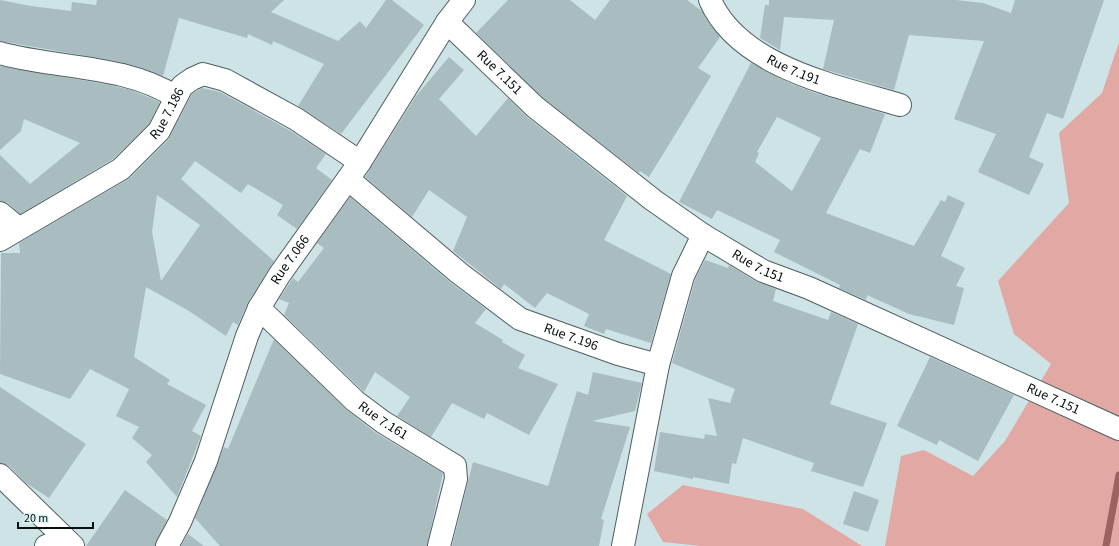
<svg xmlns="http://www.w3.org/2000/svg" width="1119" height="546" font-family="'Source Sans 3',sans-serif">
  <style>
    .green { fill: #e1a8a4 }
    .lines { fill: none; stroke-linecap: round; stroke-linejoin: round }
    .stream { stroke: #9c6260; stroke-width: 7 }
    .building { fill: #a9bcc0; fill-rule: evenodd }
    .minor-casing { stroke: #4d5f62; stroke-width: 24 }
    .minor { stroke: #fff; stroke-width: 22 }
    .labels { text-anchor: middle; dominant-baseline: central; stroke-width: 4; stroke-linejoin: round; paint-order: stroke }
    .street-label { font-size: 14px; fill: #070e0f; stroke: #dbf0f4 }
  </style>
  <rect width="100%" height="100%" fill="#cee3e6"/>
  <path class="green" d="M 1119,42 L 1119,546 L 885,546 L 901,456 L 924,450 L 973,476 L 1005,441 L 1051,364 L 1014,334 L 998,281 L 1069,203 L 1059,133 L 1102,93 Z
    M 683,485 L 803,509 L 862,546 L 701,546 L 663,542 L 647,514 Z"/>
  <g class="lines">
    <path class="stream" d="M 1106,546 L 1119,475"/>
  </g>
  <path class="building" d="M 0,0 L 31,6 L 71,11 L 72,2 L 96,5 L 97,0 L 284,0 L 271,12 L 338,41 L 360,21 L 366,28 L 386,0 L 392,0 L 424,25 L 341,134 L 298,106 L 324,64 L 273,41 L 272,45 L 248,34 L 247,38 L 179,18 L 163,76 L 139,67 L 115,61 L 0,41 Z
    M 508,0 L 570,0 L 595,20 L 610,0 L 687,0 L 702,11 L 708,22 L 720,37 L 698,68 L 711,76 L 649,177 L 640,171 L 639,173 L 543,98 L 476,33 Z
    M 769,0 L 956,0 L 983,3 L 1011,13 L 1015,0 L 1104,0 L 1063,119 L 1047,113 L 1029,157 L 1044,164 L 1029,195 L 978,172 L 996,134 L 954,119 L 984,41 L 909,35 L 894,90 L 823,69 L 834,20 L 784,17 L 780,50 L 760,38 L 765,5 L 769,5 Z
    M 449,57 L 464,70 L 439,99 L 476,136 L 508,98 L 527,117 L 627,196 L 604,240 L 671,274 L 651,343 L 606,329 L 604,334 L 584,326 L 589,314 L 547,293 L 535,308 L 504,284 L 501,289 L 453,251 L 467,217 L 429,190 L 412,217 L 365,177 L 416,96 Z
    M 751,63 L 787,82 L 815,93 L 885,114 L 870,153 L 860,149 L 826,213 L 914,246 L 941,200 L 945,202 L 948,195 L 965,203 L 941,256 L 965,268 L 956,286 L 964,288 L 954,325 L 909,314 L 867,295 L 866,300 L 839,288 L 840,285 L 774,252 L 780,240 L 717,210 L 712,219 L 679,202 ZM 777,117 L 821,138 L 792,191 L 755,162 L 759,153 L 757,152 Z
    M 0,66 L 110,85 L 131,90 L 160,102 L 149,124 L 113,159 L 20,214 L 8,203 L 0,201 L 0,155 L 30,184 L 80,143 L 24,119 L 21,131 L 0,150 Z
    M 202,88 L 220,92 L 289,130 L 326,154 L 316,168 L 332,180 L 297,229 L 277,215 L 283,205 L 248,184 L 241,193 L 195,161 L 181,179 L 274,261 L 248,302 L 238,325 L 233,322 L 226,336 L 189,311 L 146,287 L 134,357 L 170,380 L 167,384 L 206,405 L 192,431 L 201,436 L 177,497 L 146,462 L 152,455 L 132,438 L 139,427 L 116,416 L 129,389 L 90,369 L 70,399 L 0,374 L 1,253 L 20,253 L 19,243 L 130,178 L 168,140 L 192,94 ZM 157,195 L 200,225 L 161,281 L 152,232 Z
    M 350,197 L 451,283 L 486,309 L 475,323 L 503,340 L 502,342 L 525,355 L 518,368 L 558,384 L 529,435 L 487,413 L 484,419 L 452,403 L 431,437 L 397,416 L 410,397 L 375,372 L 364,392 L 284,315 L 289,303 L 279,299 L 293,278 L 298,282 L 324,248 L 317,243 Z
    M 705,260 L 728,268 L 729,265 L 757,282 L 776,289 L 773,301 L 828,320 L 831,312 L 858,324 L 830,404 L 887,423 L 863,487 L 811,471 L 814,463 L 743,438 L 736,464 L 732,463 L 729,484 L 693,477 L 693,479 L 654,471 L 660,432 L 704,439 L 705,434 L 717,436 L 708,398 L 730,403 L 735,389 L 672,363 L 695,280 Z
    M 274,339 L 348,411 L 376,433 L 443,473 L 427,546 L 220,546 L 195,518 L 224,447 L 228,449 Z
    M 930,357 L 1014,395 L 978,461 L 939,440 L 937,445 L 897,426 Z
    M 593,372 L 642,383 L 635,411 L 592,421 L 630,427 L 601,519 L 604,520 L 599,546 L 452,546 L 473,462 L 548,486 L 577,391 L 588,395 Z
    M 0,387 L 86,444 L 49,498 L 26,483 L 9,466 L 0,463 Z
    M 125,490 L 167,520 L 155,546 L 86,546 Z
    M 854,491 L 879,500 L 868,532 L 843,524 Z
    M 188,534 L 204,546 L 181,546 Z"/>
  <g class="lines">
    <g class="minor-casing">
      <g id="minor">
        <path id="s1" d="M 710,0 C 739,67 837,86 900,105"/>
        <path id="s2" d="M 447,22 L 535,107 L 653,200 L 703,235 L 763,271 L 809,288 L 1119,429"/>
        <path d="M 0,53 C 58,69 124,64 176,97"/>
        <path id="s3" d="M 348,179 L 459,273 L 520,319 L 618,354 L 658,365 L 623,546"/>
        <path d="M 0,213 L 18,228"/>
        <path id="s4" d="M 0,240 L 121,169 L 159,131 L 182,86 L 192,79 L 203,74 L 225,80 L 296,119 L 360,162"/>
        <path id="s5" d="M 259,308 L 355,401 L 383,422 L 455,466 L 456,479 L 439,546"/>
        <path d="M 658,365 L 683,276 L 703,235"/>
        <path d="M 0,475 L 73,546"/>
        <path d="M 46,546 L 65,539"/>
        <path id="s6" d="M 167,546 L 180,522 L 206,461 L 247,336 L 259,308 L 280,274 L 360,162 L 447,22 L 464,0"/>
      </g>
    </g>
    <use href="#minor" class="minor"/>
  </g>
  <g class="labels">
    <g class="street-label">
      <text stroke="none"><textPath href="#s1" startOffset="112">Rue 7.191</textPath></text>
      <text stroke="none"><textPath href="#s2" startOffset="73">Rue 7.151</textPath></text>
      <text stroke="none"><textPath href="#s4" startOffset="213">Rue 7.186</textPath></text>
      <text stroke="none"><textPath href="#s6" startOffset="313">Rue 7.066</textPath></text>
      <text stroke="none"><textPath href="#s2" startOffset="397">Rue 7.151</textPath></text>
      <text stroke="none"><textPath href="#s3" startOffset="276">Rue 7.196</textPath></text>
      <text stroke="none"><textPath href="#s2" startOffset="721">Rue 7.151</textPath></text>
      <text stroke="none"><textPath href="#s5" startOffset="168">Rue 7.161</textPath></text>
    </g>
  </g>
  <path d="M18 522v6h75v-6" fill="none" stroke="#070e0f" stroke-width="2"/>
  <text x="24" y="522" font-size="12" fill="#070e0f" stroke="#dbf0f4" stroke-width="3" paint-order="stroke">20 m</text>
</svg>
